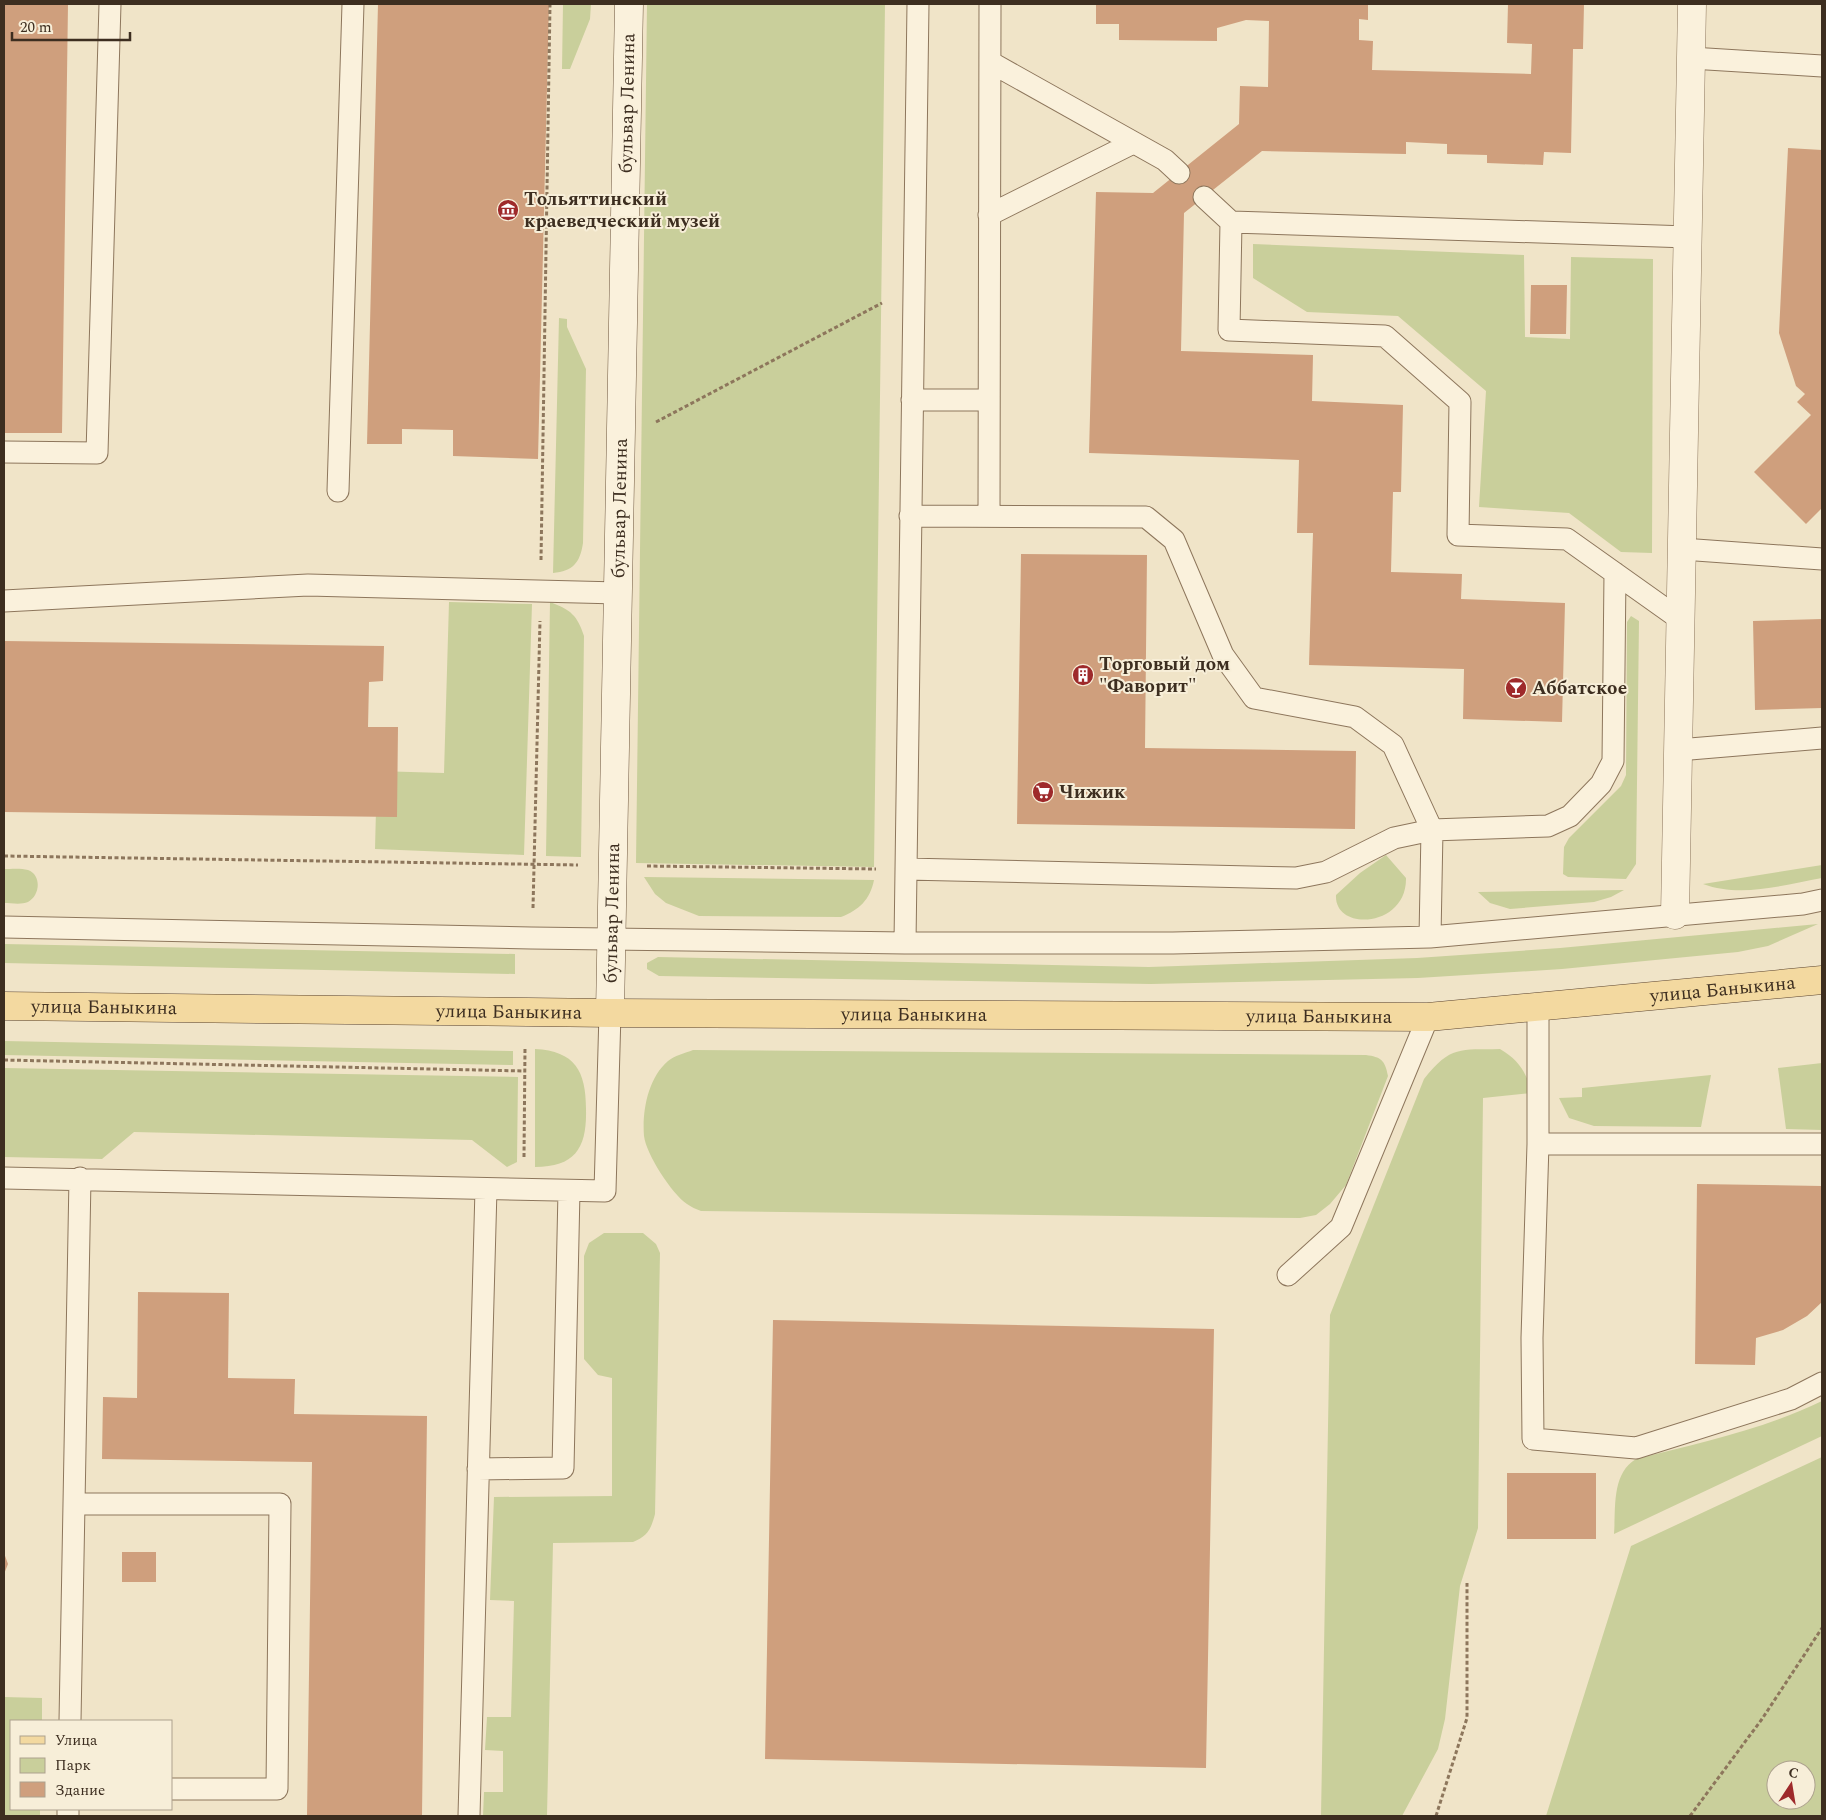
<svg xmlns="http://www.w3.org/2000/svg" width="1826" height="1820" font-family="Spectral,serif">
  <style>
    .green { fill: #c9cf9b; fill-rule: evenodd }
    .building { fill: #cf9f7d }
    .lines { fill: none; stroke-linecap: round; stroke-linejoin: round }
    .lane-casing { stroke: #8d765c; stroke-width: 23 }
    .street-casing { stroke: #8d765c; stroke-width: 29 }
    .secondary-casing { stroke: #6f573f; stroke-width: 29 }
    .primary-casing { stroke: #5b4430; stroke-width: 29 }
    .path { stroke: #8d765c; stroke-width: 3; stroke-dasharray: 4 2.5; stroke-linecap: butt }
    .lane { stroke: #faf1dc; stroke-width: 21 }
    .street { stroke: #faf1dc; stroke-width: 28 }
    .secondary { stroke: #faf1dc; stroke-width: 28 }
    .primary { stroke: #f3d9a0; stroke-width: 28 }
    .labels { text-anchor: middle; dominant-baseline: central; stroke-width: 4; stroke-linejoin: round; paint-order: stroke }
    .street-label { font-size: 19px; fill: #3d2e20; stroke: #f7eed8 }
    .poi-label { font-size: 19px; font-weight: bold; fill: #3d2e20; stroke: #f7eed8; text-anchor: start }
  </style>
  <rect width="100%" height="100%" fill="#f0e4c8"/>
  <path class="green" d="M 563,4 L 591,4 L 590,19 L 570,69 L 562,69 Z
    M 647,4 L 885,4 L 874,867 L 636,863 Z
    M 1253,244 L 1524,255 L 1525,337 L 1570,339 L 1571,257 L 1653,259 L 1652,553 L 1621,552 L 1569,513 L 1479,507 L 1486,391 L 1398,316 L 1307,312 L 1253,278 Z
    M 559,318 L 567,319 L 567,327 L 586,369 L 583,543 C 580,563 573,571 553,573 Z
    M 449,602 L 532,604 L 524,855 L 375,849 L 377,771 L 444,773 Z
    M 550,602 C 571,610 577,615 584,636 L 581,857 L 546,856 Z
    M 1631,616 L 1639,621 L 1636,864 L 1626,879 L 1568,877 L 1563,874 L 1564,847 L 1569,838 L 1621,786 L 1626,775 L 1627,622 Z
    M 1386,855 L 1406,878 C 1407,928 1334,932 1336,895 L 1360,873 Z
    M 1822,865 L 1822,878 C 1784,885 1741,898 1703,884 Z
    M 4,869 C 11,869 21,868 28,870 C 42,875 40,896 28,902 C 21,905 11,903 4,903 Z
    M 644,877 L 874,880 C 870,900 859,910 841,917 L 699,916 L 666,903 L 655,894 Z
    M 1624,890 L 1611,897 L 1594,902 L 1510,909 L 1490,903 L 1478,892 Z
    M 1818,924 L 1768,946 L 1738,952 L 1562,969 L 1418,978 L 1151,984 L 659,976 L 647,969 L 647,963 L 658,957 L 1149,967 L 1417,958 L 1560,948 Z
    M 4,944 L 515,954 L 515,974 L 4,963 Z
    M 4,1041 L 513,1051 L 513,1065 L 4,1055 Z
    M 535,1049 C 575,1051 586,1071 586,1109 C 587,1147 576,1167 535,1167 Z
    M 1500,1049 C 1519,1060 1526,1072 1532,1093 L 1483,1098 L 1478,1528 L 1460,1586 L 1445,1719 L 1438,1749 L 1402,1816 L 1321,1816 L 1330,1315 L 1424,1079 C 1451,1045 1460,1050 1500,1049 Z
    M 693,1050 L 1366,1055 C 1381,1057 1385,1060 1388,1076 L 1346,1185 L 1330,1204 L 1316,1215 L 1300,1218 L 701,1211 C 696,1209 691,1207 687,1204 C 672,1194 646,1154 644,1136 C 642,1111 648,1078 668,1061 C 674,1056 685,1053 693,1050 Z
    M 1822,1063 L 1822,1130 L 1786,1129 L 1778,1068 Z
    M 4,1068 L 518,1077 L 517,1162 L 507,1167 L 472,1140 L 134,1132 L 102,1159 L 4,1157 Z
    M 1711,1075 L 1701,1127 L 1594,1126 L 1569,1118 L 1559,1098 L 1582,1097 L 1582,1088 Z
    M 604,1233 L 643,1233 L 656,1244 L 660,1253 L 655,1514 C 651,1529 648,1536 633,1542 L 553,1543 L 547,1816 L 483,1816 L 484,1792 L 503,1792 L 503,1751 L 485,1750 L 487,1717 L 511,1717 L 514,1601 L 490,1600 L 494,1497 L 612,1496 L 612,1378 L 598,1375 L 584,1359 L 584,1256 L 589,1243 Z
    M 1822,1401 L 1822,1436 L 1614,1534 C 1616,1509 1611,1474 1636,1459 C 1699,1443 1764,1429 1822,1401 Z
    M 1822,1457 L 1822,1816 L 1546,1816 L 1631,1546 ZM 1776,1770 L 1806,1770 L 1806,1800 L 1776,1800 Z
    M 4,1697 L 42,1698 L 42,1721 L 11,1721 L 11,1809 L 40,1809 L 40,1816 L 4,1816 Z"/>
  <path class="building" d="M 4,4 L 68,4 L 62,433 L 4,433 Z
    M 378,4 L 549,4 L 538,459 L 453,456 L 453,430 L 402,429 L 402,444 L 367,444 Z
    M 1096,4 L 1368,4 L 1368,20 L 1359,19 L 1359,40 L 1373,41 L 1372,70 L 1531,74 L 1532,44 L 1507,43 L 1508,4 L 1584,4 L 1583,49 L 1573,49 L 1571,153 L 1544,152 L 1543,165 L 1487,163 L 1487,155 L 1447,154 L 1447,144 L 1406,142 L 1406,154 L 1262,151 L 1184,213 L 1181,351 L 1313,355 L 1312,401 L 1403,405 L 1401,492 L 1393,492 L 1391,572 L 1462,574 L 1461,599 L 1565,603 L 1562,722 L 1463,719 L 1464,669 L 1309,665 L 1313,533 L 1297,533 L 1299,460 L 1089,453 L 1096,192 L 1153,193 L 1239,124 L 1240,86 L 1268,87 L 1269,21 L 1246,20 L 1217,28 L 1217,41 L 1119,40 L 1119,24 L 1096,24 Z
    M 1788,148 L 1822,150 L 1822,508 L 1806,524 L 1754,472 L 1811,415 L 1797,402 L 1805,394 L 1796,386 L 1779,333 Z
    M 1531,285 L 1567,285 L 1566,334 L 1530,334 Z
    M 1021,554 L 1147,555 L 1145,748 L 1356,751 L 1355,829 L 1017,824 Z
    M 1822,619 L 1822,708 L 1755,710 L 1753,621 Z
    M 4,641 L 384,646 L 383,681 L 369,682 L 368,727 L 398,727 L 397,817 L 4,812 Z
    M 1697,1184 L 1822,1186 L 1822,1302 L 1807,1316 L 1783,1330 L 1756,1338 L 1755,1365 L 1695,1364 Z
    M 138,1292 L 229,1293 L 228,1378 L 295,1379 L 294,1414 L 427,1416 L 422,1816 L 307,1816 L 312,1462 L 102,1459 L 103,1397 L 137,1398 Z
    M 773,1320 L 1214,1329 L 1206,1768 L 765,1759 Z
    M 1507,1473 L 1596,1473 L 1596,1539 L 1507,1539 Z
    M 122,1552 L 156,1552 L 156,1582 L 122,1582 Z
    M 4,1553 L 8,1564 L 4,1574 Z"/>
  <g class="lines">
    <g class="lane-casing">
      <path id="lane" d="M 1691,58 L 1822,66
        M 990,62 L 1165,160 L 1179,173
        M 1204,197 L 1231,222 L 1688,237
        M 989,215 L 1133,143
        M 1231,222 L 1229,330 L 1385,336 L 1460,402 L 1458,535 L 1567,539 L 1681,620
        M 912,400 L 988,400
        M 4,452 L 97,453 L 110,4
        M 338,491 L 353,4
        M 910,516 L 1146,517 L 1174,540 L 1223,655 L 1254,698 L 1355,717 L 1393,745 L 1432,830 L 1430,937
        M 989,516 L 990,4
        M 1682,549 L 1822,559
        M 4,601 L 308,585 L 618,593
        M 1678,750 L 1822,738
        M 906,869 L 1296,878 L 1326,872 L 1394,838 L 1432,830 L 1548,826 L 1570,816 L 1601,784 L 1613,761 L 1615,573
        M 4,927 L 531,938 L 905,943 L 1173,943 L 1430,937 L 1803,904 L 1822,900
        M 905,943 L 918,4
        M 1538,1008 L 1538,1144 L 1822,1144
        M 1538,1144 L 1532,1338 L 1533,1439 L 1636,1448 L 1791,1399 L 1822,1383
        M 4,1178 L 605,1191 L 610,1013
        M 1288,1275 L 1341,1227 L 1428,1017
        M 478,1469 L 563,1468 L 569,1191
        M 74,1504 L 280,1504 L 277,1789 L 171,1789
        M 70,1721 L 80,1178
        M 68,1816 L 68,1809
        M 469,1816 L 486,1189"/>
    </g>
    <g class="street-casing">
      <path id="street" d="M 1675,915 L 1692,4"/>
    </g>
    <g class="secondary-casing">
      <g id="secondary">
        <path id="s1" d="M 610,1013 L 629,4"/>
      </g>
    </g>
    <g class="primary-casing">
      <g id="primary">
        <path id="s2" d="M 4,1006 L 610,1013 L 1428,1017 L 1822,980"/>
      </g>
    </g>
    <path class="path" d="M 656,422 L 882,303
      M 541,560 L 550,4
      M 4,856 L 578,865
      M 647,866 L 876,869
      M 533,908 L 540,621
      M 4,1060 L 526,1071
      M 524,1157 L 525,1048
      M 1436,1816 L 1467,1718 L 1467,1583
      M 1690,1816 L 1762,1719 L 1822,1628"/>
    <use href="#lane" class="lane"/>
    <use href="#street" class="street"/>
    <use href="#secondary" class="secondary"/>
    <use href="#primary" class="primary"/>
  </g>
  <defs>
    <g id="museum-disc" transform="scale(1.125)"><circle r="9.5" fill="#9e2a2b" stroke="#f7eed8"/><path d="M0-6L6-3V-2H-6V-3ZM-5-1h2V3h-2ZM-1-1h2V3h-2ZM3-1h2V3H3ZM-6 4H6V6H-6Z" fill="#fff"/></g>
    <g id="building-disc" transform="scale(1.125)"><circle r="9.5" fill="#9e2a2b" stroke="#f7eed8"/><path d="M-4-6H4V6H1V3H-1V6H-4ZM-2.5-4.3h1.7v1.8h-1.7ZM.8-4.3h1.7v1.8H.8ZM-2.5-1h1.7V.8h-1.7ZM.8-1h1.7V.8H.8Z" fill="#fff"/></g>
    <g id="bar-disc" transform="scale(1.125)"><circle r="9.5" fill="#9e2a2b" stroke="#f7eed8"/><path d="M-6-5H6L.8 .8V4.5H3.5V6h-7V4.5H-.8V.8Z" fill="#fff"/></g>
    <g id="supermarket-disc" transform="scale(1.125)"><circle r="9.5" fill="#9e2a2b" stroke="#f7eed8"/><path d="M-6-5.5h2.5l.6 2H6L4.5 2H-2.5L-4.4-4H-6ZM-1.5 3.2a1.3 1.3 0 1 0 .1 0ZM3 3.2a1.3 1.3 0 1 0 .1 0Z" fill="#fff"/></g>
  </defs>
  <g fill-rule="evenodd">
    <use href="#museum-disc" x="508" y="210"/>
    <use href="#building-disc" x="1083" y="675"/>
    <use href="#bar-disc" x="1516" y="688"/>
    <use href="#supermarket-disc" x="1043" y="792"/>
  </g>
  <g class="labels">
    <g class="street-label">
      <text stroke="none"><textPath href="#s1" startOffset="910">бульвар Ленина</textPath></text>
      <text stroke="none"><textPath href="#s1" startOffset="505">бульвар Ленина</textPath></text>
      <text stroke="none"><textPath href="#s1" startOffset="100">бульвар Ленина</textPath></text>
      <text stroke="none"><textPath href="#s2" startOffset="1720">улица Баныкина</textPath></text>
      <text stroke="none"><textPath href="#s2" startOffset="100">улица Баныкина</textPath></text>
      <text stroke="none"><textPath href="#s2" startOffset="505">улица Баныкина</textPath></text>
      <text stroke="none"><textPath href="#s2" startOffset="910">улица Баныкина</textPath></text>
      <text stroke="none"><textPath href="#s2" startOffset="1315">улица Баныкина</textPath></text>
    </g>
    <g class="poi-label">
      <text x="524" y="199">Тольяттинский<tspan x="524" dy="22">краеведческий музей</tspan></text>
      <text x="1099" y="664">Торговый дом<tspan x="1099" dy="22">"Фаворит"</tspan></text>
      <text x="1532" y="688">Аббатское</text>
      <text x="1059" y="792">Чижик</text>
    </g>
  </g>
  <rect width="1826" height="1820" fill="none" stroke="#3d2e20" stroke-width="10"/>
  <rect x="10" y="1720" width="162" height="90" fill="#f7eed8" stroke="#ada18e"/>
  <rect x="20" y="1736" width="25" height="8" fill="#f3d9a0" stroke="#ada18e"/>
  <text x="55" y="1745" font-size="15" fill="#3d2e20">Улица</text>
  <rect x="20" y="1758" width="25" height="15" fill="#c9cf9b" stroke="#ada18e"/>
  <text x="55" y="1770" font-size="15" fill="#3d2e20">Парк</text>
  <rect x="20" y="1782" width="25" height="15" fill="#cf9f7d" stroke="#ada18e"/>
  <text x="55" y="1795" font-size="15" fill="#3d2e20">Здание</text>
  <g transform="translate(1791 1785) rotate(12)"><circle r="24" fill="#f7eed8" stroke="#ada18e"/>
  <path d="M0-4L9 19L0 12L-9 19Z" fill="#9e2a2b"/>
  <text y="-8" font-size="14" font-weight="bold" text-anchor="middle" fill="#3d2e20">С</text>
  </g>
  <path d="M12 32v8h118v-8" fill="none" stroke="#3d2e20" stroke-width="2.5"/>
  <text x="20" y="32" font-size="15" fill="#3d2e20" stroke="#f7eed8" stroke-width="4" paint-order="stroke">20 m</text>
</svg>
